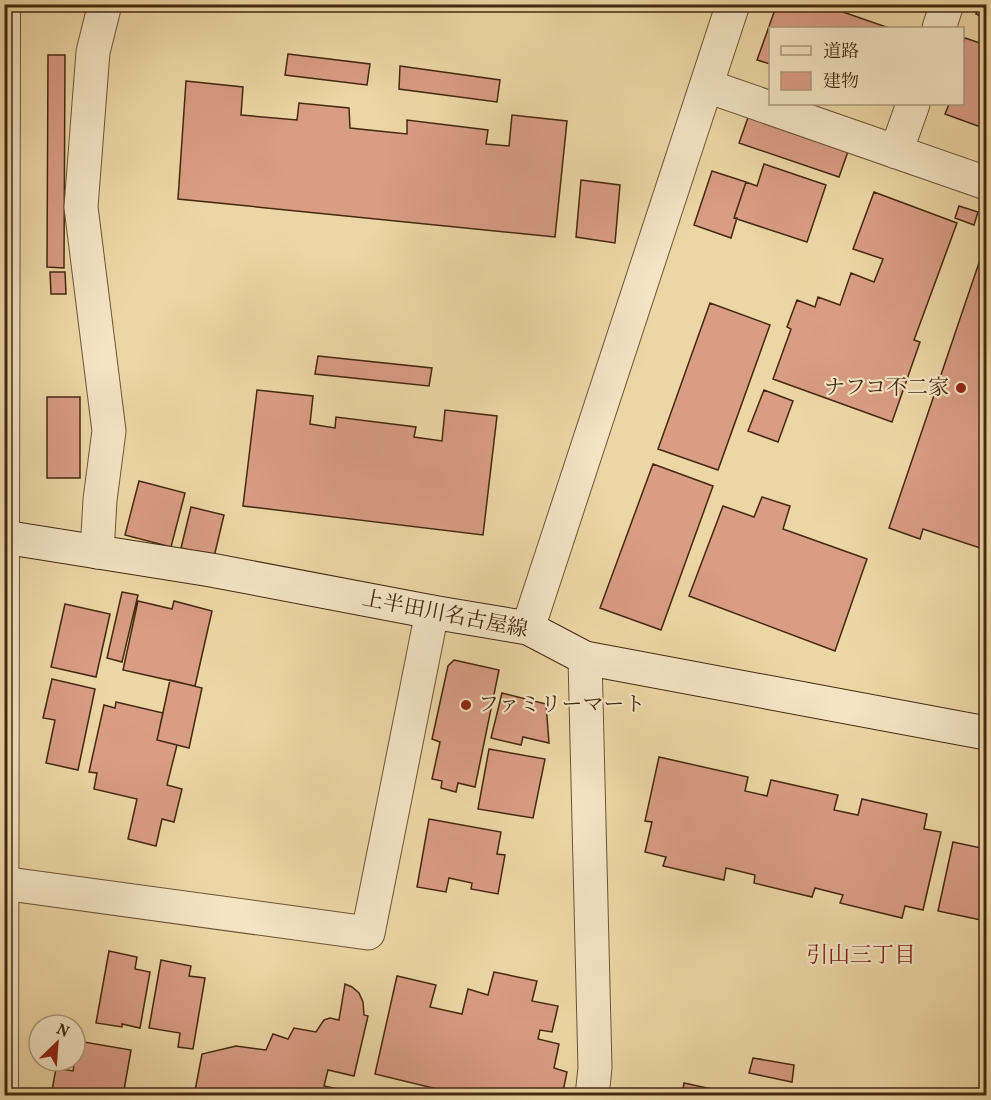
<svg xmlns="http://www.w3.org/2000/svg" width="991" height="1100" font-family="Vollkorn,'Noto Serif JP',serif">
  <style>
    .building { fill: #d99c85; stroke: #44290f; stroke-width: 1.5 }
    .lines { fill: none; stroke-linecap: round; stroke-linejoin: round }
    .service-casing { stroke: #6e5434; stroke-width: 22 }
    .minor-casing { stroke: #6e5434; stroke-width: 35 }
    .secondary-casing { stroke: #44290f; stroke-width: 35 }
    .service { stroke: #f3e4c4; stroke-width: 20 }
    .minor { stroke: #f3e4c4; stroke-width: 33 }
    .secondary { stroke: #f3e4c4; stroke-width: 33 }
    .poi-dot { fill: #8f2418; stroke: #f3e4c4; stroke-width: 2 }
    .labels { text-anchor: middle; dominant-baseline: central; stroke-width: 4.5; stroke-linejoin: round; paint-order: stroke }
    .poi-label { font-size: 21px; fill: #44290f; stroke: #f3e4c4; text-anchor: end }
    .street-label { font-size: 21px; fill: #44290f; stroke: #f3e4c4 }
    .neighbourhood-label { font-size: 22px; fill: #7a1f14; stroke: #f3e4c4 }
  </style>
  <rect width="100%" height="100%" fill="#edd6a5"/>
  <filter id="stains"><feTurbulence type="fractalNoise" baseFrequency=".00333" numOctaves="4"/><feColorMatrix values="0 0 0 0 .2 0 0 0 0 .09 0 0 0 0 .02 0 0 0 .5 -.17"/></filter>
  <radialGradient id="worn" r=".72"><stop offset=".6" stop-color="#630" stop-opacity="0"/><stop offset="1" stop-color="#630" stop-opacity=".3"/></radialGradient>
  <path class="building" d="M 777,4 L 820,4 L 889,28 L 770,28 L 770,64 L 757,60 Z
    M 978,4 L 986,4 L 986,18 L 976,14 Z
    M 965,38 L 986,45 L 986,129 L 945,114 L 949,104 L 962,104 L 962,45 Z
    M 288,54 L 370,64 L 367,85 L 285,75 Z
    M 48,55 L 65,55 L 64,268 L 47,267 Z
    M 400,66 L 500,80 L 497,102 L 399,89 Z
    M 186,81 L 243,87 L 241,115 L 297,120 L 299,103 L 349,108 L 350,128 L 407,134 L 407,120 L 488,130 L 486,144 L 509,146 L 512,115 L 567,121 L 555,237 L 178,199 Z
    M 751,109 L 851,143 L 839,177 L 739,143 Z
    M 764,164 L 826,185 L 807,242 L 734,218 L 746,182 L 757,186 Z
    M 712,171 L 746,182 L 734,218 L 737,218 L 731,238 L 694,225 Z
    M 581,180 L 620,185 L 615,243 L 576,237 Z
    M 874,192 L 957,223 L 914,340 L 920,342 L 892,422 L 773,379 L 791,329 L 787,327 L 797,300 L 815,307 L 818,297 L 840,305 L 851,273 L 874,282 L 883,259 L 853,249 Z
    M 959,206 L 978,212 L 974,225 L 955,218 Z
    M 984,248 L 986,249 L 986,550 L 923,529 L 920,539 L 889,528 Z
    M 50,272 L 65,272 L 66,294 L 51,294 Z
    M 710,303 L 770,325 L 718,470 L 658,449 Z
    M 318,356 L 432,368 L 429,386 L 315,374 Z
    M 257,390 L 313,396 L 310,424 L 335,428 L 336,417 L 416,427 L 414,437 L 442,441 L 445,410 L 497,416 L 483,535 L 243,506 Z
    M 764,390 L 793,401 L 778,442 L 748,431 Z
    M 47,397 L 80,397 L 80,478 L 47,478 Z
    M 653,464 L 713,486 L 661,630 L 600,608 Z
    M 139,481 L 185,493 L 171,547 L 125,535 Z
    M 762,497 L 790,506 L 783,529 L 867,559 L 835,651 L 689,596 L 723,506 L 754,517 Z
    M 191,507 L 224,515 L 214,557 L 181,548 Z
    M 122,592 L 138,595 L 122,662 L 107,658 Z
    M 138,601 L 172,609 L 174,601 L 212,611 L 195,686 L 123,670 Z
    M 65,604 L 110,614 L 96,677 L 51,667 Z
    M 454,660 L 499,670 L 475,787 L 458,783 L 456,792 L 441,788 L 442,781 L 432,779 L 440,742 L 432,739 L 448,666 Z
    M 52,679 L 95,689 L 78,770 L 46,763 L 55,720 L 43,718 Z
    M 170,680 L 202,688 L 189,748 L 157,740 Z
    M 502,693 L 546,704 L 549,743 L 523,737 L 521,745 L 491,738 Z
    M 116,702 L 163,713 L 157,740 L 177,745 L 167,785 L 182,789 L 174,822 L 162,819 L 156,846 L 128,839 L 137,799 L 94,789 L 97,773 L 89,772 L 104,705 L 115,708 Z
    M 489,749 L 545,759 L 533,818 L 478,809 Z
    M 659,757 L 748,777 L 745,791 L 767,796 L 771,780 L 838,795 L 834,810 L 858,815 L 862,799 L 927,814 L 924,829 L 941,832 L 923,910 L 905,906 L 902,918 L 840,903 L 843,895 L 815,888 L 812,897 L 754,883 L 755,875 L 726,868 L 724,880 L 663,866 L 666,857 L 645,852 L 652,822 L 645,821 Z
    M 429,819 L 501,832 L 497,854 L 505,855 L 498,894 L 471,889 L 472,883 L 449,878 L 446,892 L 417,887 Z
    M 953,842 L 986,849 L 986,921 L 938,911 Z
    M 109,951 L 137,957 L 135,969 L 150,972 L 140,1028 L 122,1024 L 122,1027 L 96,1023 Z
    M 161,960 L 191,966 L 189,976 L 205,978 L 193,1049 L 178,1047 L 180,1033 L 149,1028 Z
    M 494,972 L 537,981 L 532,1001 L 558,1006 L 552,1032 L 540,1030 L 538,1039 L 559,1044 L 554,1068 L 567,1072 L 562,1096 L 466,1096 L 375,1074 L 397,976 L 436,985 L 430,1007 L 462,1014 L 468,989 L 488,995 Z
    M 345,984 L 352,987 L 359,993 L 363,1002 L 364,1015 L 368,1016 L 354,1076 L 328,1070 L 324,1086 L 343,1090 L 342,1096 L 194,1096 L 202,1054 L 236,1046 L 266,1050 L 273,1034 L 288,1039 L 294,1028 L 316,1032 L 324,1020 L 330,1018 L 339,1020 Z
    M 78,1041 L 131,1050 L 123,1096 L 51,1096 L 56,1068 L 73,1071 Z
    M 753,1058 L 794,1065 L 792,1082 L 749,1073 Z
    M 684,1083 L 744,1096 L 682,1096 Z"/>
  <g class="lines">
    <g class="service-casing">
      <path id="service" d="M 8,1096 L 10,4"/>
    </g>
    <g class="minor-casing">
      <path id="minor" d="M 939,28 L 947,4
        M 707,86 L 986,183
        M 896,152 L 913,104
        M 97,552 L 100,500 L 109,431 L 81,207 L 93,52 L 105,4
        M 528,628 L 733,4
        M 585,658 L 595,1068 L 592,1096
        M 9,884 L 368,933 L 432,612"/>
    </g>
    <g class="secondary-casing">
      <path id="secondary" d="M 4,537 L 211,570 L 432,612 L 528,628 L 585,658 L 986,733"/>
    </g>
    <use href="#service" class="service"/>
    <use href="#minor" class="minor"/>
    <use href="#secondary" class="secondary"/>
  </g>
  <g class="poi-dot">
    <circle cx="961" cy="388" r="6"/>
    <circle cx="466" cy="705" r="6"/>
  </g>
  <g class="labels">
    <g class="poi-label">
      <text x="949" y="388">ナフコ不二家</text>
      <text x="478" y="705" text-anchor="start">ファミリーマート</text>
    </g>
    <g class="street-label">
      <text transform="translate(445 615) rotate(11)">上半田川名古屋線</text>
    </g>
    <g class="neighbourhood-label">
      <text x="861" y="956">引山三丁目</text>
    </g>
  </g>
  <rect width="991" height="1100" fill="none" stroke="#edd6a5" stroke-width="24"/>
  <rect x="6" y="6" width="979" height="1088" fill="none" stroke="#44290f" stroke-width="3"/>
  <rect x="12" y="12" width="967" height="1076" fill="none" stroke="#44290f" stroke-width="1.5"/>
  <rect x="769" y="27" width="195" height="78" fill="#f3e4c4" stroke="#ad997c" stroke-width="1.5"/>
  <rect x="781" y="46" width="30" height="9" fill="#f3e4c4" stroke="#ad997c" stroke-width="1.5"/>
  <text x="823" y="57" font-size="18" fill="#44290f">道路</text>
  <rect x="781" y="72" width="30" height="18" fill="#d99c85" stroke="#ad997c" stroke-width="1.5"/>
  <text x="823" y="87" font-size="18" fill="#44290f">建物</text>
  <g transform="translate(57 1043) rotate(25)"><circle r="28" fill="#f3e4c4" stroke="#ad997c" stroke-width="1.5"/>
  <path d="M0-4.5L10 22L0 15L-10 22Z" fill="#8f2418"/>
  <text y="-9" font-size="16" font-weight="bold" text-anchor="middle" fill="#44290f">N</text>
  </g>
  <rect width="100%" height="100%" filter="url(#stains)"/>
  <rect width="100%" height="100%" fill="url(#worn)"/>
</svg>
